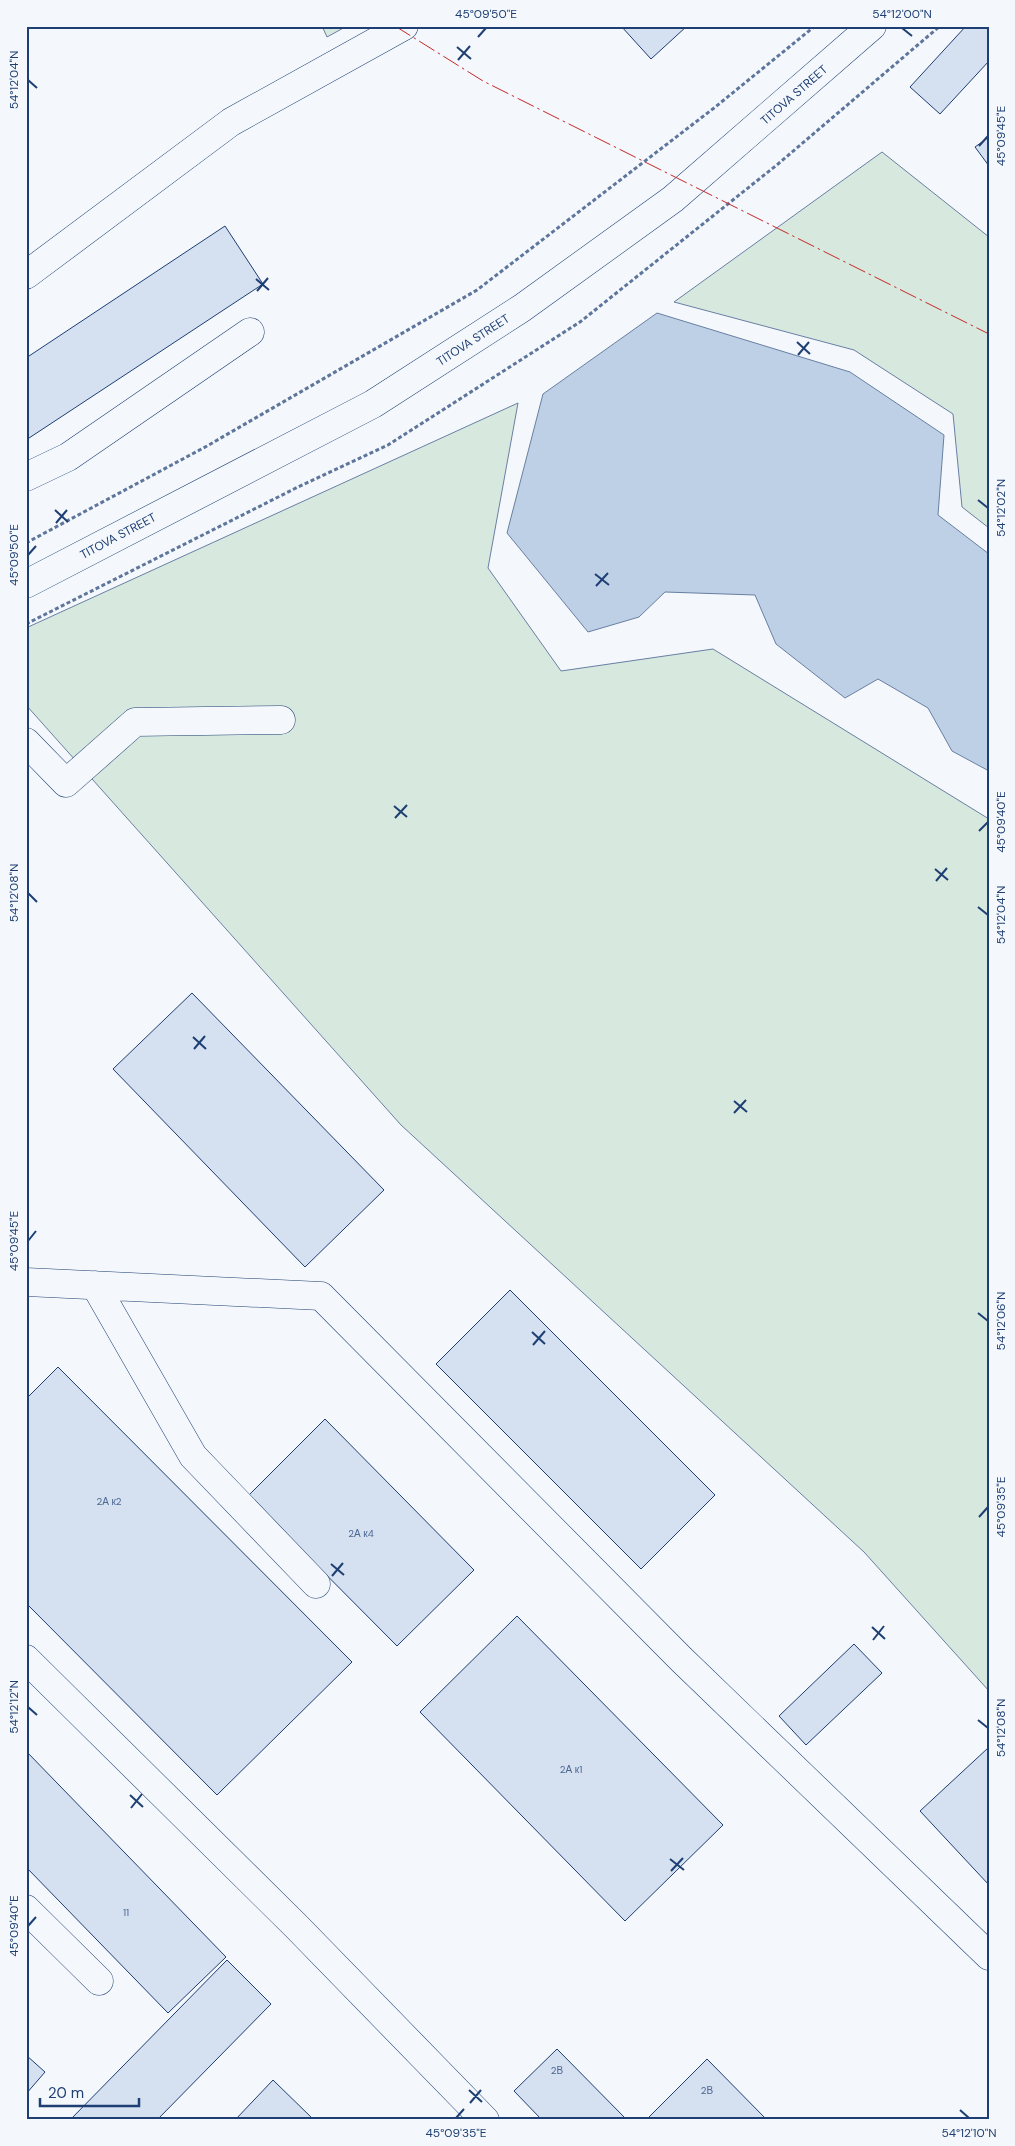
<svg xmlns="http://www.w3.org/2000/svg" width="1015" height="2146" font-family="'DM Sans',sans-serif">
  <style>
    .green { fill: #d7e8df; stroke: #687fa3 }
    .water { fill: #bed0e5; stroke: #687fa3 }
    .building { fill: #d5e0f0; stroke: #1d3f73 }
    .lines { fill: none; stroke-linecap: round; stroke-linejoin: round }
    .minor-casing { stroke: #1d3f73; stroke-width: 29 }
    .major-casing { stroke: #1d3f73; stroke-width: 29 }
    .path { stroke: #5e769c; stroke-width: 3; stroke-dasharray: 4 2.5; stroke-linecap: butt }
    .minor { stroke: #f4f7fb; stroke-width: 28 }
    .major { stroke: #f4f7fb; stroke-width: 28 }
    .power { stroke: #c62828; stroke-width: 1; stroke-dasharray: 18 4 2.5 4; stroke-linecap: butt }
    .ticks { fill: none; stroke: #1d3f73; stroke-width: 2 }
    .labels { text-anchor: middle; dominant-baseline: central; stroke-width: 4; stroke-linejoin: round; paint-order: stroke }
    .number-label { font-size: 10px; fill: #4b6792 }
    .street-label { font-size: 12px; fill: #1d3f73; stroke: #f4f7fb }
    .neatline { fill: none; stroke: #1d3f73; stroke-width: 2 }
    .ticks-label { font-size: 12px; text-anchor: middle; fill: #1d3f73 }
  </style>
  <rect width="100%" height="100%" fill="#f4f7fb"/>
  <path class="green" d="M 322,26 L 347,26 L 327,37 Z
    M 882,152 L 989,237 L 989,528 L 962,507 L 953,414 L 854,350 L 674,302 Z
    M 518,403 L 488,568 L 561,671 L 713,649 L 989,819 L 989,1691 L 864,1552 L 401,1125 L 26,705 L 26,628 Z"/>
  <path class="water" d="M 657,313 L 850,372 L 944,435 L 938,515 L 989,554 L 989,771 L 952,751 L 928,708 L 878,679 L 845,698 L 776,644 L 755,595 L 665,592 L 639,617 L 588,632 L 507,533 L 543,394 Z"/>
  <path class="building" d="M 621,26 L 687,26 L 651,59 Z
    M 966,26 L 989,26 L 989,61 L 940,114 L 910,87 Z
    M 989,137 L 989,166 L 975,147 Z
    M 225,226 L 263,284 L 26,440 L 26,358 Z
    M 192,993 L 384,1190 L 305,1267 L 113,1069 Z
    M 510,1290 L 715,1495 L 641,1569 L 436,1364 Z
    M 58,1367 L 352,1662 L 217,1795 L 26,1603 L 26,1399 Z
    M 325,1419 L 474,1570 L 397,1646 L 248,1496 Z
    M 517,1616 L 723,1825 L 625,1921 L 420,1712 Z
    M 854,1644 L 882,1673 L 806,1745 L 779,1716 Z
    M 988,1748 L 989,1748 L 989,1885 L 920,1811 Z
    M 26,1751 L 226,1957 L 168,2013 L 26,1867 Z
    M 227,1960 L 271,2004 L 157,2120 L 70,2120 Z
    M 557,2049 L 627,2120 L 542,2120 L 514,2091 Z
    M 26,2055 L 45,2072 L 26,2094 Z
    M 707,2059 L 767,2120 L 646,2120 Z
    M 273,2080 L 312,2118 L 310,2120 L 235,2120 Z"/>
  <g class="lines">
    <g class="minor-casing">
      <path id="minor" d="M 26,275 L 231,122 L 404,26
        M 26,477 L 68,457 L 250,332
        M 26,742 L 66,783 L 135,722 L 281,720
        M 26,1282 L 321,1296 L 681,1659 L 989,1956
        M 95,1285 L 193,1456 L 316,1584
        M 26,1659 L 297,1927 L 485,2120
        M 26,1909 L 99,1981"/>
    </g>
    <g class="major-casing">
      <path id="major" d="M 26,584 L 373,404 L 522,308 L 673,199 L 872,26"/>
    </g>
    <path class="path" d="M 26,543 L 207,446 L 477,290 L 714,108 L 815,26
      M 26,624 L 298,487 L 388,445 L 580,322 L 778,164 L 940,26"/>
    <use href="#minor" class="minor"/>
    <use href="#major" class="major"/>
    <path class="power" d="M 395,26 L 483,81 L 989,334"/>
  </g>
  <path class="ticks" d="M 902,28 L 912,36M 478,37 L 486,28M 457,47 L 471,59M 458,60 L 470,46M 28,80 L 37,88M 979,146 L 988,136M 256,279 L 269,290M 257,291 L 268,278M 797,342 L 810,354M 798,355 L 809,342M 978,500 L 988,508M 55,510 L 68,522M 56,523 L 67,510M 28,555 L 36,546M 595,574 L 609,585M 596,586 L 608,573M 394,806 L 407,817M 395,818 L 407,805M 979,831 L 988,822M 935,869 L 948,880M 936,881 L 947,868M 28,893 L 37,902M 978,907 L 988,915M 193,1037 L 206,1049M 194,1049 L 205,1036M 734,1101 L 747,1112M 734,1113 L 746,1100M 28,1241 L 36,1231M 978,1313 L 988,1321M 532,1332 L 545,1344M 533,1345 L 545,1331M 979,1517 L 988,1507M 331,1564 L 344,1575M 332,1576 L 343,1563M 872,1627 L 885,1639M 873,1640 L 884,1626M 28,1707 L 37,1715M 978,1720 L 988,1728M 130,1795 L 143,1807M 131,1808 L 142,1794M 670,1859 L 684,1870M 671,1871 L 683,1858M 28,1926 L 36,1917M 469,2090 L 482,2102M 470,2103 L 481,2090M 960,2110 L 969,2118M 456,2118 L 464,2109"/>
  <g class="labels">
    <g class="number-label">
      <text x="109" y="1501">2А к2</text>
      <text x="361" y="1533">2А к4</text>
      <text x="571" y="1769">2А к1</text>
      <text x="126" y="1912">11</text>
      <text x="557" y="2070">2В</text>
      <text x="707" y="2090">2В</text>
    </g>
    <g class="street-label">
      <text transform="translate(794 95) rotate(-41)">TITOVA STREET</text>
      <text transform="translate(473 340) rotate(-33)">TITOVA STREET</text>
      <text transform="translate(118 536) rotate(-28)">TITOVA STREET</text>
    </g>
  </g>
  <rect width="1015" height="2146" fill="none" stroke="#f4f7fb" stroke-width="55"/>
  <path d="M40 2098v8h99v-8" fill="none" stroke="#1d3f73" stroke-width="2.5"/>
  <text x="48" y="2098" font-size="15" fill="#1d3f73" stroke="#f4f7fb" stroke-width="4" paint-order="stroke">20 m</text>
  <rect x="28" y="28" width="960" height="2090" class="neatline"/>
  <g class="ticks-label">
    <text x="486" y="18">45°09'50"E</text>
    <text x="902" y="18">54°12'00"N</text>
    <text transform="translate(14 80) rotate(-90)" y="4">54°12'04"N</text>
    <text transform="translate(1001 136) rotate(-90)" y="4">45°09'45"E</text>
    <text transform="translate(1001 508) rotate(-90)" y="4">54°12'02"N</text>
    <text transform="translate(14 555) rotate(-90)" y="4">45°09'50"E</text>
    <text transform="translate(1001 822) rotate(-90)" y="4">45°09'40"E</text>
    <text transform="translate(14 893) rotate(-90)" y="4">54°12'08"N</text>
    <text transform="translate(1001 915) rotate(-90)" y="4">54°12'04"N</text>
    <text transform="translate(14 1241) rotate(-90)" y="4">45°09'45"E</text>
    <text transform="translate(1001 1321) rotate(-90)" y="4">54°12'06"N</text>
    <text transform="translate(1001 1507) rotate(-90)" y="4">45°09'35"E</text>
    <text transform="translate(14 1707) rotate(-90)" y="4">54°12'12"N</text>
    <text transform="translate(1001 1728) rotate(-90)" y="4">54°12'08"N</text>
    <text transform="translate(14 1926) rotate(-90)" y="4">45°09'40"E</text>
    <text x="456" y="2137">45°09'35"E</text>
    <text x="969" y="2137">54°12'10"N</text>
  </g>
</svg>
